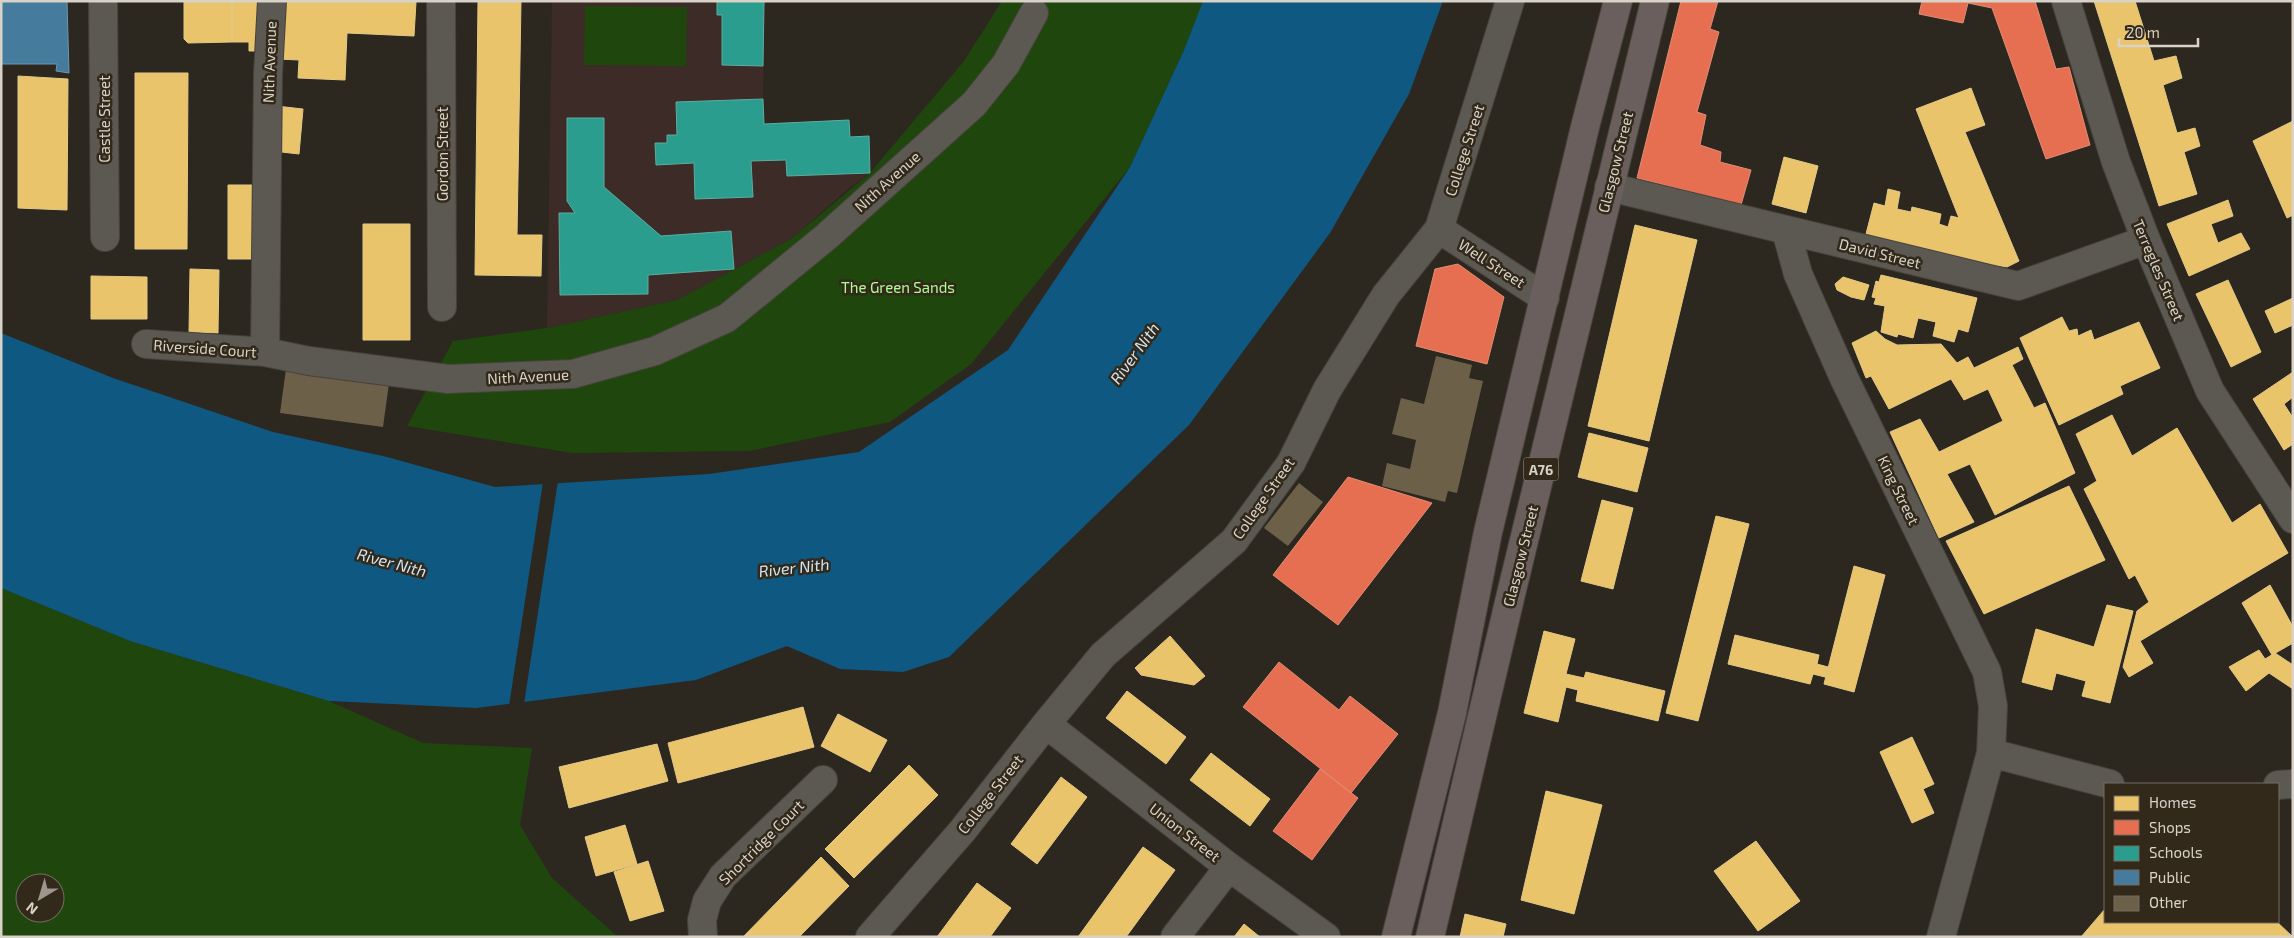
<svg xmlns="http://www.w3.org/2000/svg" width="2294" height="938" font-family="'Exo 2',sans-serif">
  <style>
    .education { fill: #3d2b27 }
    .green { fill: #1f470d; fill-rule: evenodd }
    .water { fill: #0f5881 }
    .pier { fill: #2c2820 }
    .homes { fill: #e9c46a; stroke: #e4c886 }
    .shops { fill: #e76f51; stroke: #e28d75 }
    .schools { fill: #2a9d8f; stroke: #5eada0 }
    .public { fill: #457b9d; stroke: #7195aa }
    .building { fill: #6c6049 }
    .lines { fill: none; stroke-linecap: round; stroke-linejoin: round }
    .minor-casing { stroke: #47433c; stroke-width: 30 }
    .tertiary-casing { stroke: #47433c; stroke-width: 30 }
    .primary-casing { stroke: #47433c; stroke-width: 30 }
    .minor { stroke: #5c5852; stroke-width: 28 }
    .tertiary { stroke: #5c5852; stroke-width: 28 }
    .primary { stroke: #6a5f5d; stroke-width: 28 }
    .labels { text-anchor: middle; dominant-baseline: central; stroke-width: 5; stroke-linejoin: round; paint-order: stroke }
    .shield { fill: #32291a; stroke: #a69f94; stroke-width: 1 }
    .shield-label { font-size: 14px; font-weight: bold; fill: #d8d2c8 }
    .street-label { font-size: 15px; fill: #d8d2c8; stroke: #32291a }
    .park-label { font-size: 15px; fill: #acfd93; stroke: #32291a }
    .water-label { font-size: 16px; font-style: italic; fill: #d0e5f6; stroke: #32291a }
  </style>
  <rect width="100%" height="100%" fill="#2c2820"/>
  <path class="education" d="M 552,1 L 765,1 L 763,99 L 676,102 L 677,135 L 667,135 L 667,143 L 655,143 L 656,165 L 694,163 L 695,199 L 753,197 L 751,161 L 786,160 L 787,176 L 870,173 L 848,189 L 791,239 L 677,300 L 547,328 Z"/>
  <path class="green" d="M 1002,1 L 1203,1 L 1184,50 L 1130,167 L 971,364 L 890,422 L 749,451 L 572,453 L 407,426 L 453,341 L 547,328 L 677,300 L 791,239 L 870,173 L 964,61 Z
    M 585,6 L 687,7 L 686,66 L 584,65 Z
    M 1,588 L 130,641 L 329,701 L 423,743 L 532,748 L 520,825 L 552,878 L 618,937 L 1,937 ZM 25,883 L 55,883 L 55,913 L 25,913 Z"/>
  <path class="water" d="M 1203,1 L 1443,1 L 1409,94 L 1330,233 L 1189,425 L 949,657 L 903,672 L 840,669 L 787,646 L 696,680 L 476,708 L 329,701 L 130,641 L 1,588 L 1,333 L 113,378 L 273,432 L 387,457 L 495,487 L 709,474 L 859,452 L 1008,350 L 1130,167 L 1184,50 Z"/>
  <path class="pier" d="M 558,481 L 524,704 L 509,706 L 543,482 Z"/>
  <path class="homes" d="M 184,1 L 232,1 L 232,42 L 188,43 L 184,39 Z
    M 232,1 L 261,1 L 260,51 L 249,51 L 249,42 L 232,42 Z
    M 281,1 L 416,2 L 414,36 L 347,33 L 345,80 L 298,78 L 299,60 L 278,59 Z
    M 478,1 L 521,1 L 517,235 L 542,235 L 541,276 L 475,275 Z
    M 2094,1 L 2135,1 L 2154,61 L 2176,56 L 2182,78 L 2163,85 L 2177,133 L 2195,128 L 2200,146 L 2184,152 L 2197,194 L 2159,206 Z
    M 135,73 L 188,73 L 187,249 L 135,249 Z
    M 18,76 L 68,79 L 67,210 L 18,208 Z
    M 1971,88 L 1985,125 L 1965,132 L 2019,261 L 2007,267 L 1977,262 L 1866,234 L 1874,203 L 1885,206 L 1888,189 L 1900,192 L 1897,209 L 1911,212 L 1912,207 L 1941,214 L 1939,224 L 1948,227 L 1951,216 L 1959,218 L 1916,109 Z
    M 276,106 L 303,109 L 299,154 L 273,151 Z
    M 2293,121 L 2293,215 L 2287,218 L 2253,141 Z
    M 1784,157 L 1818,166 L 1806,213 L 1772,204 Z
    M 228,185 L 254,185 L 254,259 L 228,259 Z
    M 2228,200 L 2233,216 L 2211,224 L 2218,243 L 2241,233 L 2250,249 L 2189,276 L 2167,224 Z
    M 363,224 L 410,224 L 410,340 L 363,340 Z
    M 1635,225 L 1697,240 L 1649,441 L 1588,426 Z
    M 190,269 L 219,270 L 218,333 L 189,332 Z
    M 1881,275 L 1977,298 L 1968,332 L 1958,329 L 1954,342 L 1933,336 L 1936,322 L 1918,318 L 1913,338 L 1898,334 L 1897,337 L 1881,332 L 1885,306 L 1874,304 L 1876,298 L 1872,297 L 1876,281 L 1879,282 Z
    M 91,276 L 147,277 L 147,319 L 91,319 Z
    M 1843,277 L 1869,285 L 1864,300 L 1851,297 L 1837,290 L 1835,284 Z
    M 2228,280 L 2261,352 L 2231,367 L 2196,294 Z
    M 2293,298 L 2293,325 L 2275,333 L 2265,311 Z
    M 2062,317 L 2069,331 L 2077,329 L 2078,336 L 2091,330 L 2094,340 L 2139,322 L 2160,368 L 2120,386 L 2123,394 L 2059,425 L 2020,338 Z
    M 1876,331 L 1885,339 L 1897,345 L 1941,344 L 1957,363 L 1968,357 L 1974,368 L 2018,347 L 2023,359 L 2012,365 L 2034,408 L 2045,403 L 2075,473 L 1995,515 L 1970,464 L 1947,474 L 1974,522 L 1939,538 L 1890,432 L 1920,419 L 1939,452 L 2003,421 L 1988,389 L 1964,400 L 1951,379 L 1889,409 L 1871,376 L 1866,378 L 1852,343 Z
    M 2293,372 L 2293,397 L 2284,404 L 2293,418 L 2293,444 L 2284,450 L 2253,399 Z
    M 2112,415 L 2132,456 L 2177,428 L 2232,523 L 2260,504 L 2288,553 L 2140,641 L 2153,663 L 2129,677 L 2123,667 L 2137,611 L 2149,602 L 2135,575 L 2129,579 L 2084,489 L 2097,481 L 2076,434 Z
    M 1589,433 L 1648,448 L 1637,492 L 1578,477 Z
    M 2069,486 L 2105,560 L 1984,614 L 1946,541 Z
    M 1602,500 L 1633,508 L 1613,589 L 1581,581 Z
    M 1716,516 L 1749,524 L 1698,721 L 1666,713 Z
    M 1854,566 L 1885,575 L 1854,692 L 1824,684 Z
    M 2270,585 L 2293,627 L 2293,643 L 2272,655 L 2242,603 Z
    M 2107,605 L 2133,611 L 2110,703 L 2082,696 L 2086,681 L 2056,673 L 2052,690 L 2022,682 L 2036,629 L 2094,647 Z
    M 1544,631 L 1575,639 L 1566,674 L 1584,678 L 1586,672 L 1665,691 L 1658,721 L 1576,701 L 1578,690 L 1566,687 L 1558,722 L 1524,713 Z
    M 1735,635 L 1819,655 L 1817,664 L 1828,667 L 1825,677 L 1813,674 L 1810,684 L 1728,664 Z
    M 1170,636 L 1205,676 L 1194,685 L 1141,675 L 1135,668 Z
    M 2259,650 L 2265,659 L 2275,653 L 2293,665 L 2293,689 L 2269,673 L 2246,691 L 2229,667 Z
    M 1127,691 L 1186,737 L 1166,764 L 1106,718 Z
    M 803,707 L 814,747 L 678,783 L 668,743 Z
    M 838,714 L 887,740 L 870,772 L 821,746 Z
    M 1912,737 L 1934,784 L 1923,789 L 1934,813 L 1912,823 L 1880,752 Z
    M 657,744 L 668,781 L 569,808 L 559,767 Z
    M 1211,753 L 1270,799 L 1250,826 L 1190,780 Z
    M 909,765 L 938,795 L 854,878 L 825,849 Z
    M 1061,777 L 1087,797 L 1037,864 L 1011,844 Z
    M 1546,791 L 1602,805 L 1574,914 L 1521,900 Z
    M 625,825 L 637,864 L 596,876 L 585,837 Z
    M 1756,841 L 1800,901 L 1758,931 L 1714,871 Z
    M 1143,847 L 1175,870 L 1126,937 L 1078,937 Z
    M 821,857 L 849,886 L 799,937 L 743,937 Z
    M 648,861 L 664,911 L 630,921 L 614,872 Z
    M 977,883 L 1011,908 L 990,937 L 937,937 Z
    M 2105,909 L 2105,922 L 2277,922 L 2293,937 L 2081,937 Z
    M 1465,914 L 1506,924 L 1503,937 L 1460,937 Z
    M 1244,924 L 1260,937 L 1234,937 Z"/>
  <path class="shops" d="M 1681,1 L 1718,1 L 1710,29 L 1719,32 L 1697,112 L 1706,115 L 1700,145 L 1721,152 L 1720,162 L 1751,170 L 1741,205 L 1637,178 Z
    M 1922,1 L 2035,1 L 2056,69 L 2069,67 L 2090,145 L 2046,159 L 1992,8 L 1968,3 L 1963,23 L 1919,14 Z
    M 1458,264 L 1504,297 L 1487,364 L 1416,346 L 1435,269 Z
    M 1348,477 L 1432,503 L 1338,625 L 1273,575 Z
    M 1279,662 L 1339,710 L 1350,696 L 1398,734 L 1351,793 L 1243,707 Z
    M 1320,769 L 1358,798 L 1312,860 L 1273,831 Z"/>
  <path class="schools" d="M 717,1 L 764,1 L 763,66 L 722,65 L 722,15 L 717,15 Z
    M 763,99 L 764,124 L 849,120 L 850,137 L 869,136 L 870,173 L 787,176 L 786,160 L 751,161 L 753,197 L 695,199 L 694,163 L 656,165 L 655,143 L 667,143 L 667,135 L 677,135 L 676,102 Z
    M 567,118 L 604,118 L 604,187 L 661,236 L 731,231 L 734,269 L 648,275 L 648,294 L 560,295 L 559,213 L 575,213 L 567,201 Z"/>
  <path class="public" d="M 1,1 L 67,1 L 69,73 L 56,71 L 57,64 L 1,64 Z"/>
  <path class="building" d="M 1436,356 L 1472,365 L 1469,378 L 1483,381 L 1457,493 L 1448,491 L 1445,502 L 1382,486 L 1387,463 L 1410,469 L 1416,440 L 1392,434 L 1401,398 L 1424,404 Z
    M 286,369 L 389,383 L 383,427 L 280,413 Z
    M 1299,483 L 1323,502 L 1288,546 L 1264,528 Z"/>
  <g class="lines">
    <g class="minor-casing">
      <path id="minor" d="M 103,1 L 105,237
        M 272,1 L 268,74 L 265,352 L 309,361 L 448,379 L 573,374 L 655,351 L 727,318 L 826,237 L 974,104 L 1006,64 L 1034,13
        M 441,1 L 442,307
        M 1609,187 L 2018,286 L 2146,240
        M 1439,229 L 1545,298
        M 1786,230 L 1798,274 L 1844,378 L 1987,672 L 1993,706 L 1991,753 L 1941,937
        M 146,344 L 265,352
        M 1046,724 L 1229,867 L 1326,937
        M 1991,753 L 2110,784
        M 2278,785 L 2293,784
        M 703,937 L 702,920 L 707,901 L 723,876 L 823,780
        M 870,937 L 963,830 L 1046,724 L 1103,655 L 1234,541 L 1291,463 L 1327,390 L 1386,295 L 1439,229 L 1510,1
        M 1175,937 L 1229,867"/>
    </g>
    <g class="tertiary-casing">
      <path id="tertiary" d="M 2066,1 L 2116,162 L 2146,240 L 2210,391 L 2293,519"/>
    </g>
    <g class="primary-casing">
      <path id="primary" d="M 1396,937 L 1452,713 L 1488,532 L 1586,123 L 1618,1
        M 1430,937 L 1511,594 L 1655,1"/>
    </g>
    <use href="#minor" class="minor"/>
    <use href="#tertiary" class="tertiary"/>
    <use href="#primary" class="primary"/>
  </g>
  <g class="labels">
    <rect class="shield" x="1523.5" y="457.5" width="35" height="23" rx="4"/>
    <g class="shield-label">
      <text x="1541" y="469">A76</text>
    </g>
    <g class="street-label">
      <text transform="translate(269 62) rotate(-88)">Nith Avenue</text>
      <text transform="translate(104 119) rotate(-90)">Castle Street</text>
      <text transform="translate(1464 150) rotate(-72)">College Street</text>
      <text transform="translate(442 154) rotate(-90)">Gordon Street</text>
      <text transform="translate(1615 162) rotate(-76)">Glasgow Street</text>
      <text transform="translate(887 181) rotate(-42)">Nith Avenue</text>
      <text transform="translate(1880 253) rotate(14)">David Street</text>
      <text transform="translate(1492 263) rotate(33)">Well Street</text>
      <text transform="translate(2159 270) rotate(67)">Terregles Street</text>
      <text transform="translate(205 348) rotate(4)">Riverside Court</text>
      <text transform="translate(528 376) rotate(-3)">Nith Avenue</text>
      <text transform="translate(1899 490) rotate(64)">King Street</text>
      <text transform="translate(1263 498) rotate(-55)">College Street</text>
      <text transform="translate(1520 556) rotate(-76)">Glasgow Street</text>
      <text transform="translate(990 794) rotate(-52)">College Street</text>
      <text transform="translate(1185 832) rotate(38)">Union Street</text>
      <text transform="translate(761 842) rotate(-45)">Shortridge Court</text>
    </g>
    <g class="park-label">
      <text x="898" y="287">The Green Sands</text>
    </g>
    <g class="water-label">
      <text transform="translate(1134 353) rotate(-54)">River Nith</text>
      <text transform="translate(392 562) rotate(15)">River Nith</text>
      <text transform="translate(794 567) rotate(-6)">River Nith</text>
    </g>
  </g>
  <rect width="2294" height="938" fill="none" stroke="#d8d2c8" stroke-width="5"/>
  <rect x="2104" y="783" width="175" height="140" fill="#32291a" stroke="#746d60"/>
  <rect x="2114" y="796" width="25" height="15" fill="#e9c46a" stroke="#746d60"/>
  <text x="2149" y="808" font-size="15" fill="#d8d2c8">Homes</text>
  <rect x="2114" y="820" width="25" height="15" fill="#e76f51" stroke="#746d60"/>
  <text x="2149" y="833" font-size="15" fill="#d8d2c8">Shops</text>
  <rect x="2114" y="846" width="25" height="15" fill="#2a9d8f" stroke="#746d60"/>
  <text x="2149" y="858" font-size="15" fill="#d8d2c8">Schools</text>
  <rect x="2114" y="870" width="25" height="15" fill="#457b9d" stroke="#746d60"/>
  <text x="2149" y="883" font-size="15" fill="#d8d2c8">Public</text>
  <rect x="2114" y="896" width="25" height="15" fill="#6c6049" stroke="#746d60"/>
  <text x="2149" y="908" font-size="15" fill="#d8d2c8">Other</text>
  <g transform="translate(40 898) rotate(218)"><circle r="24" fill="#32291a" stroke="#746d60"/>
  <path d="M0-4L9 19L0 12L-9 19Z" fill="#9c968d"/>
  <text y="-8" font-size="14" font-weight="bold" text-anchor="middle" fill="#d8d2c8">N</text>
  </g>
  <path d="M2119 38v8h79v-8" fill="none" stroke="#d8d2c8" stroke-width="2.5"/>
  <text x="2126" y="38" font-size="15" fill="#d8d2c8" stroke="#32291a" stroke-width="4" paint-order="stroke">20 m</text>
</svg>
